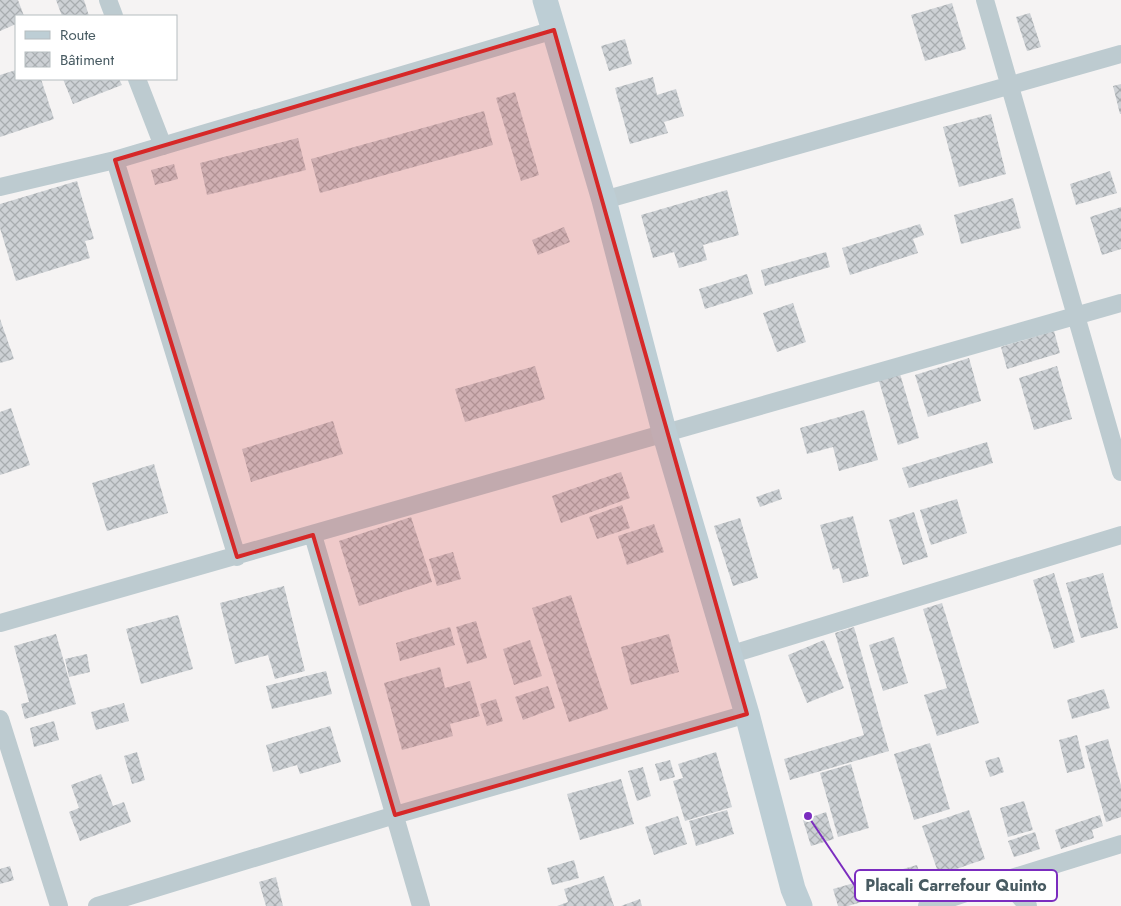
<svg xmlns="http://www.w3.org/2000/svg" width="1121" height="906" font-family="Jost,sans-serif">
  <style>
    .building { fill: url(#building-cross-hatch) }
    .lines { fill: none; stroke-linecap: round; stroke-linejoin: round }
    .street { stroke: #bdcbd0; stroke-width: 18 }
    .secondary { stroke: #bdced5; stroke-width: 25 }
    .marked { fill: #d62828; fill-opacity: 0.2; stroke: #d62828; stroke-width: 4; stroke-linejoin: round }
    .leader { fill: none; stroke: #7b2cbf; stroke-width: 2 }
    .callout-dot { fill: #7b2cbf; stroke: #fff; stroke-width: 2 }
    .callout { fill: #fff; stroke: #7b2cbf; stroke-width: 2 }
    .callout-label { font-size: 16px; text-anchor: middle; font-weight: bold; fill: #485b62 }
  </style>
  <defs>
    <pattern id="building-cross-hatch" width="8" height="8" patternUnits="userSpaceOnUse" patternTransform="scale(1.25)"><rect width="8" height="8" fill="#cdd1d5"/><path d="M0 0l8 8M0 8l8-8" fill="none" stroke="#a8adb0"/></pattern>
  </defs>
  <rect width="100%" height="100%" fill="#f5f3f3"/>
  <path class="building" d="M 0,0 L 18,0 L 24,16 L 16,16 L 16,24 L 0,31 Z
    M 56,0 L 84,0 L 89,16 L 62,16 Z
    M 952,3 L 966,49 L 925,61 L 911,15 Z
    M 1030,13 L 1041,47 L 1027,51 L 1016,17 Z
    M 625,39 L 632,64 L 609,71 L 601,46 Z
    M 16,70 L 16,79 L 41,79 L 54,119 L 0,137 L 0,75 Z
    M 653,77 L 657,95 L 676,89 L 684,116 L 664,122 L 668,133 L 630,144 L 615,88 Z
    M 63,79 L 119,79 L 122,85 L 73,104 Z
    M 1121,84 L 1121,114 L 1120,114 L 1113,86 Z
    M 515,92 L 539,175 L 521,181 L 496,98 Z
    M 484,111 L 493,145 L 320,193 L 311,159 Z
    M 991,114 L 1006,174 L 959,187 L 943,127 Z
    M 298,138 L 306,170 L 207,195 L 200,163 Z
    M 174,164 L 178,179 L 155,185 L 151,170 Z
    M 1110,171 L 1117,193 L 1076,205 L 1070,184 Z
    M 77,181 L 94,239 L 85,241 L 90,258 L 16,281 L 0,228 L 0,204 Z
    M 727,190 L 739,235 L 703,245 L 707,260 L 679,268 L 674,252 L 653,258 L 641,215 Z
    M 1013,198 L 1021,228 L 961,244 L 954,215 Z
    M 1121,207 L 1121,249 L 1102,255 L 1090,217 Z
    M 920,224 L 924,235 L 913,239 L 918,253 L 850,275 L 842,248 Z
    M 564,227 L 570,242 L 538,255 L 532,240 Z
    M 826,252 L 830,267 L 765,286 L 761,270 Z
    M 747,274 L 753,294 L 705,309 L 699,289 Z
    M 793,303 L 806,342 L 777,352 L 763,313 Z
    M 0,319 L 14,359 L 0,363 Z
    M 1054,331 L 1060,353 L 1007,369 L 1001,347 Z
    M 969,358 L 981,401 L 928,417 L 915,375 Z
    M 535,366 L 545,399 L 465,422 L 455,389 Z
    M 1057,366 L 1072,419 L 1034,430 L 1019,378 Z
    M 900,374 L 919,438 L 898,445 L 879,381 Z
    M 11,408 L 30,465 L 0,475 L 0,412 Z
    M 864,410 L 878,460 L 839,471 L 833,447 L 807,454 L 800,428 Z
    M 333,421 L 343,454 L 251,482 L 242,449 Z
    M 987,442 L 993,463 L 909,488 L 902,468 Z
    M 154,464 L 168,513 L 107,531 L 92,483 Z
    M 621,472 L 630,498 L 561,523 L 552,496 Z
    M 779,489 L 782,499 L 760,507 L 756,497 Z
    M 957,499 L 967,533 L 931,545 L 920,510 Z
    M 622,505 L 630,528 L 597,539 L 589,517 Z
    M 914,512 L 928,557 L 903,565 L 889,520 Z
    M 853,516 L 869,576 L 843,583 L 839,568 L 833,570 L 820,525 Z
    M 411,517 L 432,582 L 359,606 L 339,541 Z
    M 740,518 L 758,578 L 733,586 L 714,526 Z
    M 654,524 L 664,552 L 627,565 L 618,536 Z
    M 453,552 L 461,579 L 437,586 L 429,559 Z
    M 1054,573 L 1075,642 L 1054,649 L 1033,580 Z
    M 1103,573 L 1118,628 L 1081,638 L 1066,583 Z
    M 284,586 L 305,671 L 275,679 L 268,655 L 235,664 L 220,603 Z
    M 571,595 L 608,709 L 569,722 L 532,608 Z
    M 942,603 L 979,723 L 937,736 L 924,695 L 947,688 L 923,609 Z
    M 178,615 L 193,669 L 141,684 L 126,629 Z
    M 476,621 L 487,658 L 467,664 L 456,627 Z
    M 450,627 L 455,645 L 400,661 L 396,643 Z
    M 854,627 L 889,751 L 790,780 L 784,759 L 864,735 L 835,633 Z
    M 56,634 L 76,704 L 25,719 L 21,704 L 29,702 L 14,646 Z
    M 669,634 L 679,672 L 631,685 L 621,647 Z
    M 894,637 L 908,683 L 883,691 L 869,645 Z
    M 530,640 L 542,676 L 514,685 L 503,649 Z
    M 824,640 L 844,688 L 807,703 L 788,655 Z
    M 87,654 L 90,672 L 69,677 L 65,659 Z
    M 440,667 L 445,688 L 470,681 L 480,716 L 450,724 L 453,736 L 402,750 L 384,683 Z
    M 326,671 L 332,694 L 272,709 L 266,686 Z
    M 548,686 L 555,708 L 523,720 L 515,697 Z
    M 1104,689 L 1110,708 L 1072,719 L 1067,700 Z
    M 496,699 L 503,721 L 487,726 L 480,704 Z
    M 124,703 L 129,721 L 96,730 L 91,712 Z
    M 54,721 L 59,740 L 34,747 L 30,728 Z
    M 330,726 L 341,762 L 300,774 L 297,765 L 273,772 L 266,745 Z
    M 1077,735 L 1085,768 L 1067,773 L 1059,740 Z
    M 1108,739 L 1121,785 L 1121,817 L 1106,822 L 1085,746 Z
    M 930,743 L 950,809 L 914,820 L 894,754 Z
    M 137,752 L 145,780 L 132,784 L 124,756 Z
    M 716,752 L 732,807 L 685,821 L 673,781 L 683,778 L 678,764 Z
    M 999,757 L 1004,772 L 990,777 L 985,761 Z
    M 670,760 L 675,777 L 660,781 L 655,764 Z
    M 851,764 L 869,828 L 838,837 L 820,773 Z
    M 643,767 L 651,796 L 637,801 L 628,771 Z
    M 101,774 L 113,806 L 124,802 L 131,822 L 80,841 L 69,812 L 79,808 L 71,785 Z
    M 621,779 L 634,824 L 580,840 L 567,794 Z
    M 1024,801 L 1033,830 L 1008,837 L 1000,808 Z
    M 727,810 L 734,834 L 696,846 L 689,821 Z
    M 969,810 L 985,859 L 939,875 L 922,826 Z
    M 826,812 L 834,839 L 811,846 L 803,820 Z
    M 1100,815 L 1103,826 L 1092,830 L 1094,838 L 1061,849 L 1055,830 Z
    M 678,816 L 687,844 L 654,855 L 645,827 Z
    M 1035,832 L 1040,849 L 1014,857 L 1008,841 Z
    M 574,860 L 579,878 L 552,885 L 547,868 Z
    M 917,865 L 923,884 L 848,906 L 838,906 L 833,889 Z
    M 10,866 L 14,880 L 0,884 L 0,869 Z
    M 604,876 L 614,906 L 557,906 L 568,902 L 564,889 Z
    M 276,877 L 283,906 L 266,906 L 259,882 Z
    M 640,899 L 642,906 L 621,906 Z"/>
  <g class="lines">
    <path class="street" d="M 108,0 L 114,16
      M 985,0 L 1121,472
      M 137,79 L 163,146
      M 115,160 L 237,557
      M 0,187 L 115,160 L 554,30
      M 604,200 L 1121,54
      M 313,535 L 421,906
      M 0,623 L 1121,303
      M 729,655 L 1121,535
      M 0,719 L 59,906
      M 1005,880 L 1028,906
      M 97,906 L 395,815 L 747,714
      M 927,906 L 1005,880 L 1121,844"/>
    <path class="secondary" d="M 545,0 L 604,200 L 665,435 L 747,714 L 793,889 L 800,906"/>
  </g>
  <path class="marked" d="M 554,30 L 747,714 L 395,815 L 313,535 L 237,557 L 115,160 Z"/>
  <path class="leader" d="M808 816L855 886"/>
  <circle class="callout-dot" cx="808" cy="816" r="5"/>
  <rect class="callout" x="855" y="870" width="202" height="31" rx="5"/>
  <g class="callout-label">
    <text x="956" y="891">Placali Carrefour Quinto</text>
  </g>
  <rect x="15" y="15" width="162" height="65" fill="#ffffff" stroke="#b6bdc0"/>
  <rect x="25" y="31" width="25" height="8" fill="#bdced5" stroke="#b6bdc0"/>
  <text x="60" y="40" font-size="15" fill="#485b62">Route</text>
  <rect x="25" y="52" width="25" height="15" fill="url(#building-cross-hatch)" stroke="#b6bdc0"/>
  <text x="60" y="65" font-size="15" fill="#485b62">Bâtiment</text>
</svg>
